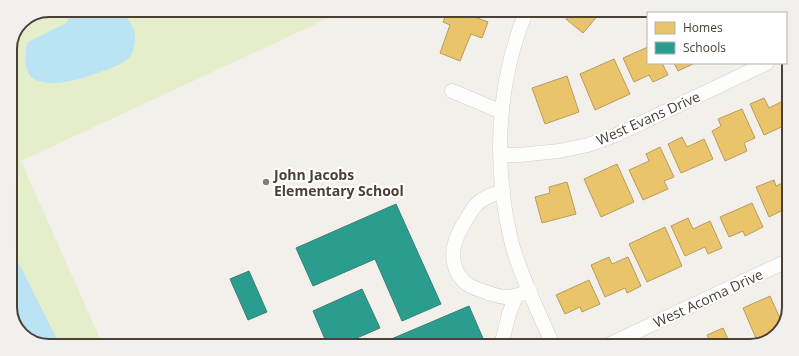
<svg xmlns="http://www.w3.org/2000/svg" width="799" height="356" font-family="'Open Sans',sans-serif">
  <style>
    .green { fill: #e5eeca }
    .water { fill: #bae4f3 }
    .homes { fill: #e9c46a; stroke: #b99c5a }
    .schools { fill: #2a9d8f; stroke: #348174 }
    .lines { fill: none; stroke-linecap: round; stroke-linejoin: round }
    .minor-casing { stroke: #d1cec9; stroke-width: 15 }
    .path { stroke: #d3d0cb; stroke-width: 2.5; stroke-dasharray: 2 2; stroke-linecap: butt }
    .minor { stroke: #fdfdfc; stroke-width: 14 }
    .poi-dot { fill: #857e76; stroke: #fff; stroke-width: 1.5 }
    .labels { text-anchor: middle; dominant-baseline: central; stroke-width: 4; stroke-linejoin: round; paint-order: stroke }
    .street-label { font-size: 14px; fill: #4a4036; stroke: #fff }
    .poi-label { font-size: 14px; font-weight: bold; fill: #4a4036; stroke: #fff; text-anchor: start }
    .rim { fill: none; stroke: #4a4036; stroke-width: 2 }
  </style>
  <rect width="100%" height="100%" fill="#f3f0ec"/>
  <path class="green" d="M 49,10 L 344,11 L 21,161 L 102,343 L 34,343 L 17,329 L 10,310 L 10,47 L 22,21 Z"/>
  <path class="water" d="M 74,10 C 82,10 111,8 117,10 C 125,13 132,23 134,31 C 136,39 135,49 130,57 C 126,63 110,68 103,71 C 86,78 29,97 26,65 C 25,57 25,49 28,42 L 66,23 Z
    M 10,246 L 59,343 L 34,343 L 19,331 L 10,298 Z"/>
  <path class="homes" d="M 447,12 L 461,12 L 488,22 L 482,38 L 471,34 L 460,61 L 440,53 L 450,25 L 443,22 Z
    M 572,12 L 601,12 L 583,33 L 566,19 Z
    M 648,47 L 648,63 L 662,63 L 668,75 L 653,82 L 649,75 L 634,82 L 623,58 Z
    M 614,59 L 630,94 L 595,110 L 580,74 Z
    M 674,63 L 695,63 L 678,71 Z
    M 567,76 L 579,112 L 545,124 L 532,88 Z
    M 764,98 L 769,108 L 787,99 L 788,102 L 788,124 L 764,135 L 750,104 Z
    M 742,109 L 755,138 L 744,143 L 747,151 L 725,161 L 712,131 L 721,126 L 718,119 Z
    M 682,137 L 687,147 L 704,139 L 713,159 L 681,173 L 668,144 Z
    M 660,147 L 674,177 L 664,181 L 668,189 L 643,200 L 629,170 L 649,161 L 646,154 Z
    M 617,164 L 634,202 L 601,217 L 584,179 Z
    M 774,180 L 776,186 L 787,181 L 787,208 L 769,217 L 756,187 Z
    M 567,182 L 576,214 L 542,223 L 535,197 L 550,193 L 549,187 Z
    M 752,203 L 763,227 L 745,236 L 743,231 L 729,237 L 720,217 Z
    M 688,218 L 693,229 L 710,221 L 722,248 L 708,254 L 705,247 L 685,256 L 671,226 Z
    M 665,227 L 682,266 L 647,282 L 629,244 Z
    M 609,257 L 612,264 L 628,257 L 641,286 L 627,293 L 625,288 L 605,297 L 591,265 Z
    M 589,280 L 600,304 L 582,312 L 580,307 L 565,314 L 556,295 Z
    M 770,296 L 783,325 L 771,340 L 758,343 L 743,308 Z
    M 723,328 L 731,346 L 712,346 L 707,335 Z"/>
  <path class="schools" d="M 396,204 L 441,304 L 402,321 L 375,259 L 313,286 L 296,248 Z
    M 249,271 L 267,312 L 248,320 L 230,279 Z
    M 362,289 L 380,328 L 343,344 L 327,344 L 313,311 Z
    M 469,306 L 485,343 L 479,345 L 383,344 L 382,343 Z
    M 301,340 L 303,344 L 290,344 Z"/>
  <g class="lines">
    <g class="minor-casing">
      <path id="minor" d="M 526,12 C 496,85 493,169 512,244 C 521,277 539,313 553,345
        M 786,54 L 789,52
        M 452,91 L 502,112
        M 500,155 L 519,155 L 559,151 L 588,145 L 616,135 L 767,63
        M 503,191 C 494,194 483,197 476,205 C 472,209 469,215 466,220 C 455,237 448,255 458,274 C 461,278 465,283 469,285 C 473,288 478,289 483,291 C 504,299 509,299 530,291
        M 501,345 L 509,314 L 516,296
        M 608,345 L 787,261"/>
    </g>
    <path class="path" d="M 184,11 L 193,16 L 198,16 L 202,11"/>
    <use href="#minor" class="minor"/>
  </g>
  <circle class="poi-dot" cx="266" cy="182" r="4"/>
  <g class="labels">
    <g class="street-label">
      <text transform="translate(648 118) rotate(-24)">West Evans Drive</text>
      <text transform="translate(708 298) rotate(-25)">West Acoma Drive</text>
    </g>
    <g class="poi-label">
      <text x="274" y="174">John Jacobs<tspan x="274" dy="16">Elementary School</tspan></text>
    </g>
  </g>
  <path d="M0 0H799V356H0ZM49 17H750A32 32 0 0 1 782 49V307A32 32 0 0 1 750 339H49A32 32 0 0 1 17 307V49A32 32 0 0 1 49 17Z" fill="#f1f0ef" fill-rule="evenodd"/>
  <path class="rim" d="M49 17H750A32 32 0 0 1 782 49V307A32 32 0 0 1 750 339H49A32 32 0 0 1 17 307V49A32 32 0 0 1 49 17Z"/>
  <rect x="647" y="12" width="140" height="52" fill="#ffffff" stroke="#b7b3af"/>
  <rect x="655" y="22" width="20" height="12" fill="#e9c46a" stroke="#b7b3af"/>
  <text x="683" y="32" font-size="12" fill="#4a4036">Homes</text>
  <rect x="655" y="42" width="20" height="12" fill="#2a9d8f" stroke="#b7b3af"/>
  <text x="683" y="52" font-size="12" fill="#4a4036">Schools</text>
</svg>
